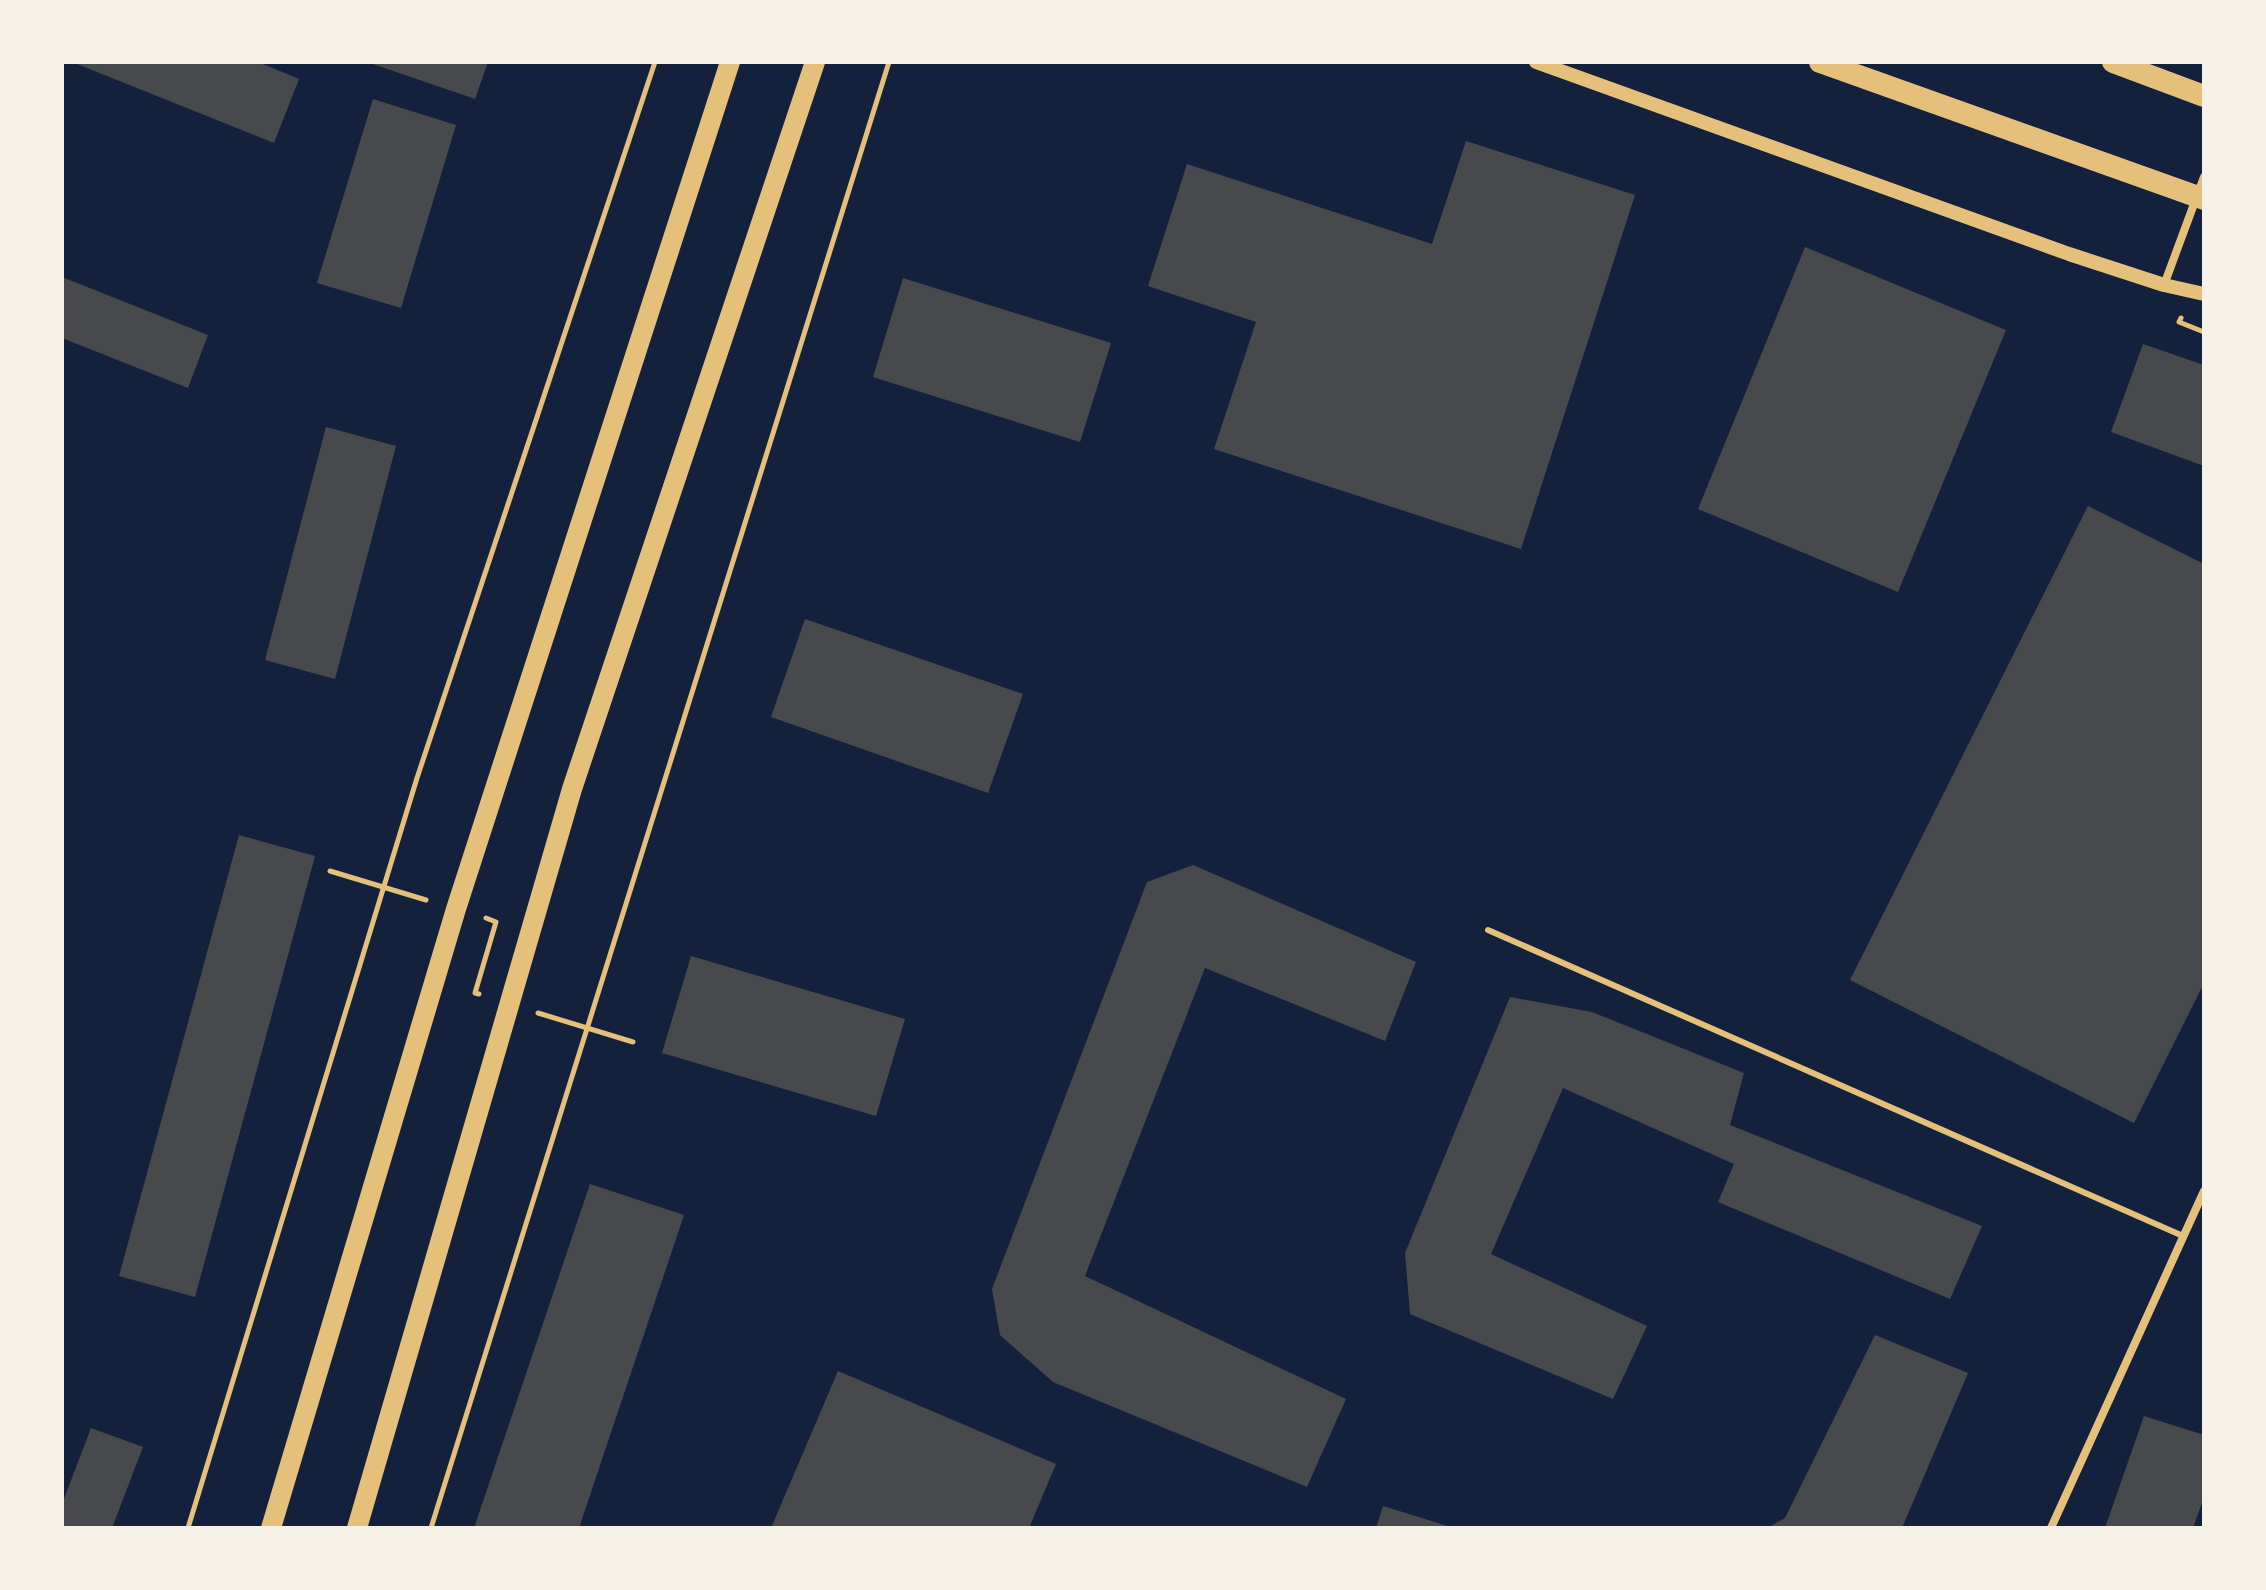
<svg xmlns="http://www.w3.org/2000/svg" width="2266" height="1590" font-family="'Titillium Web',sans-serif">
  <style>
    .building { fill: #48494c }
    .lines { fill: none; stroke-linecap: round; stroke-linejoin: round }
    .path { stroke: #e5c07b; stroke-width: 5 }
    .service { stroke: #e5c07b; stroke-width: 6 }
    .minor { stroke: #e5c07b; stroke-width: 8 }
    .tertiary { stroke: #e5c07b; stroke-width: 14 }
    .primary { stroke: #e5c07b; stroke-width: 20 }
    .trunk { stroke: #e5c07b; stroke-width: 22 }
  </style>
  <rect width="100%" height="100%" fill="#14213d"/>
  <path class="building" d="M 72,62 L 258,62 L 299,79 L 274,143 Z
    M 367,62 L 488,62 L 475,99 Z
    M 373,99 L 456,125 L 401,308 L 317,283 Z
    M 1466,141 L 1635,195 L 1521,549 L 1214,449 L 1256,322 L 1148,286 L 1187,164 L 1432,244 Z
    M 1805,247 L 2006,330 L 1898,592 L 1698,509 Z
    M 62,277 L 208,335 L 188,388 L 62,338 Z
    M 903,278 L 1111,343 L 1080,442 L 873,377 Z
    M 2143,344 L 2204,365 L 2204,466 L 2111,432 Z
    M 326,427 L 396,446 L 335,679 L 265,660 Z
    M 2088,506 L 2204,564 L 2204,983 L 2134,1123 L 1850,980 Z
    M 805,619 L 1023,694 L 988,793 L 771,717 Z
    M 239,835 L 315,856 L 195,1297 L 119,1276 Z
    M 1193,865 L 1416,962 L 1385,1041 L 1205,968 L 1085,1276 L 1346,1399 L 1307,1487 L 1053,1382 L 1000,1335 L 992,1289 L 1147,882 Z
    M 691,956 L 905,1019 L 876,1116 L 662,1053 Z
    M 1510,997 L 1592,1012 L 1744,1073 L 1730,1125 L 1982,1226 L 1950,1299 L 1718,1202 L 1734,1164 L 1563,1088 L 1491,1254 L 1647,1326 L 1613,1399 L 1410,1314 L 1405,1253 Z
    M 590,1184 L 684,1215 L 579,1528 L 474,1528 Z
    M 1875,1335 L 1968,1373 L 1902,1528 L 1767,1528 L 1785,1518 Z
    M 838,1371 L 1056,1464 L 1029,1528 L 771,1528 Z
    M 2144,1416 L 2204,1435 L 2204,1497 L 2193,1528 L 2105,1528 Z
    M 91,1428 L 143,1447 L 112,1528 L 62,1528 L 62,1504 Z
    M 1383,1506 L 1451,1527 L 1450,1528 L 1376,1528 Z"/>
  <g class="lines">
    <path class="path" d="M 2181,318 L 2179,322 L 2204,332
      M 330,871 L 426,900
      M 479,994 L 475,993 L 496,922 L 486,918
      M 538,1013 L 633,1042
      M 188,1528 L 417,778 L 655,62
      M 431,1528 L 889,62"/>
    <path class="service" d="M 1488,930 L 2183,1236"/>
    <path class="minor" d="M 2164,285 L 2204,177
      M 2051,1528 L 2204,1191"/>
    <path class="tertiary" d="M 1536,62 L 2069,254 L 2164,285 L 2204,294"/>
    <path class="primary" d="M 271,1528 L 456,909 L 730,62
      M 357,1528 L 572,789 L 815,62"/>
    <path class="trunk" d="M 1820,62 L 2204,199
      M 2113,62 L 2204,96"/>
  </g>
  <rect width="2266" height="1590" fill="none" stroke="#f6f1e7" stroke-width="128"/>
</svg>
